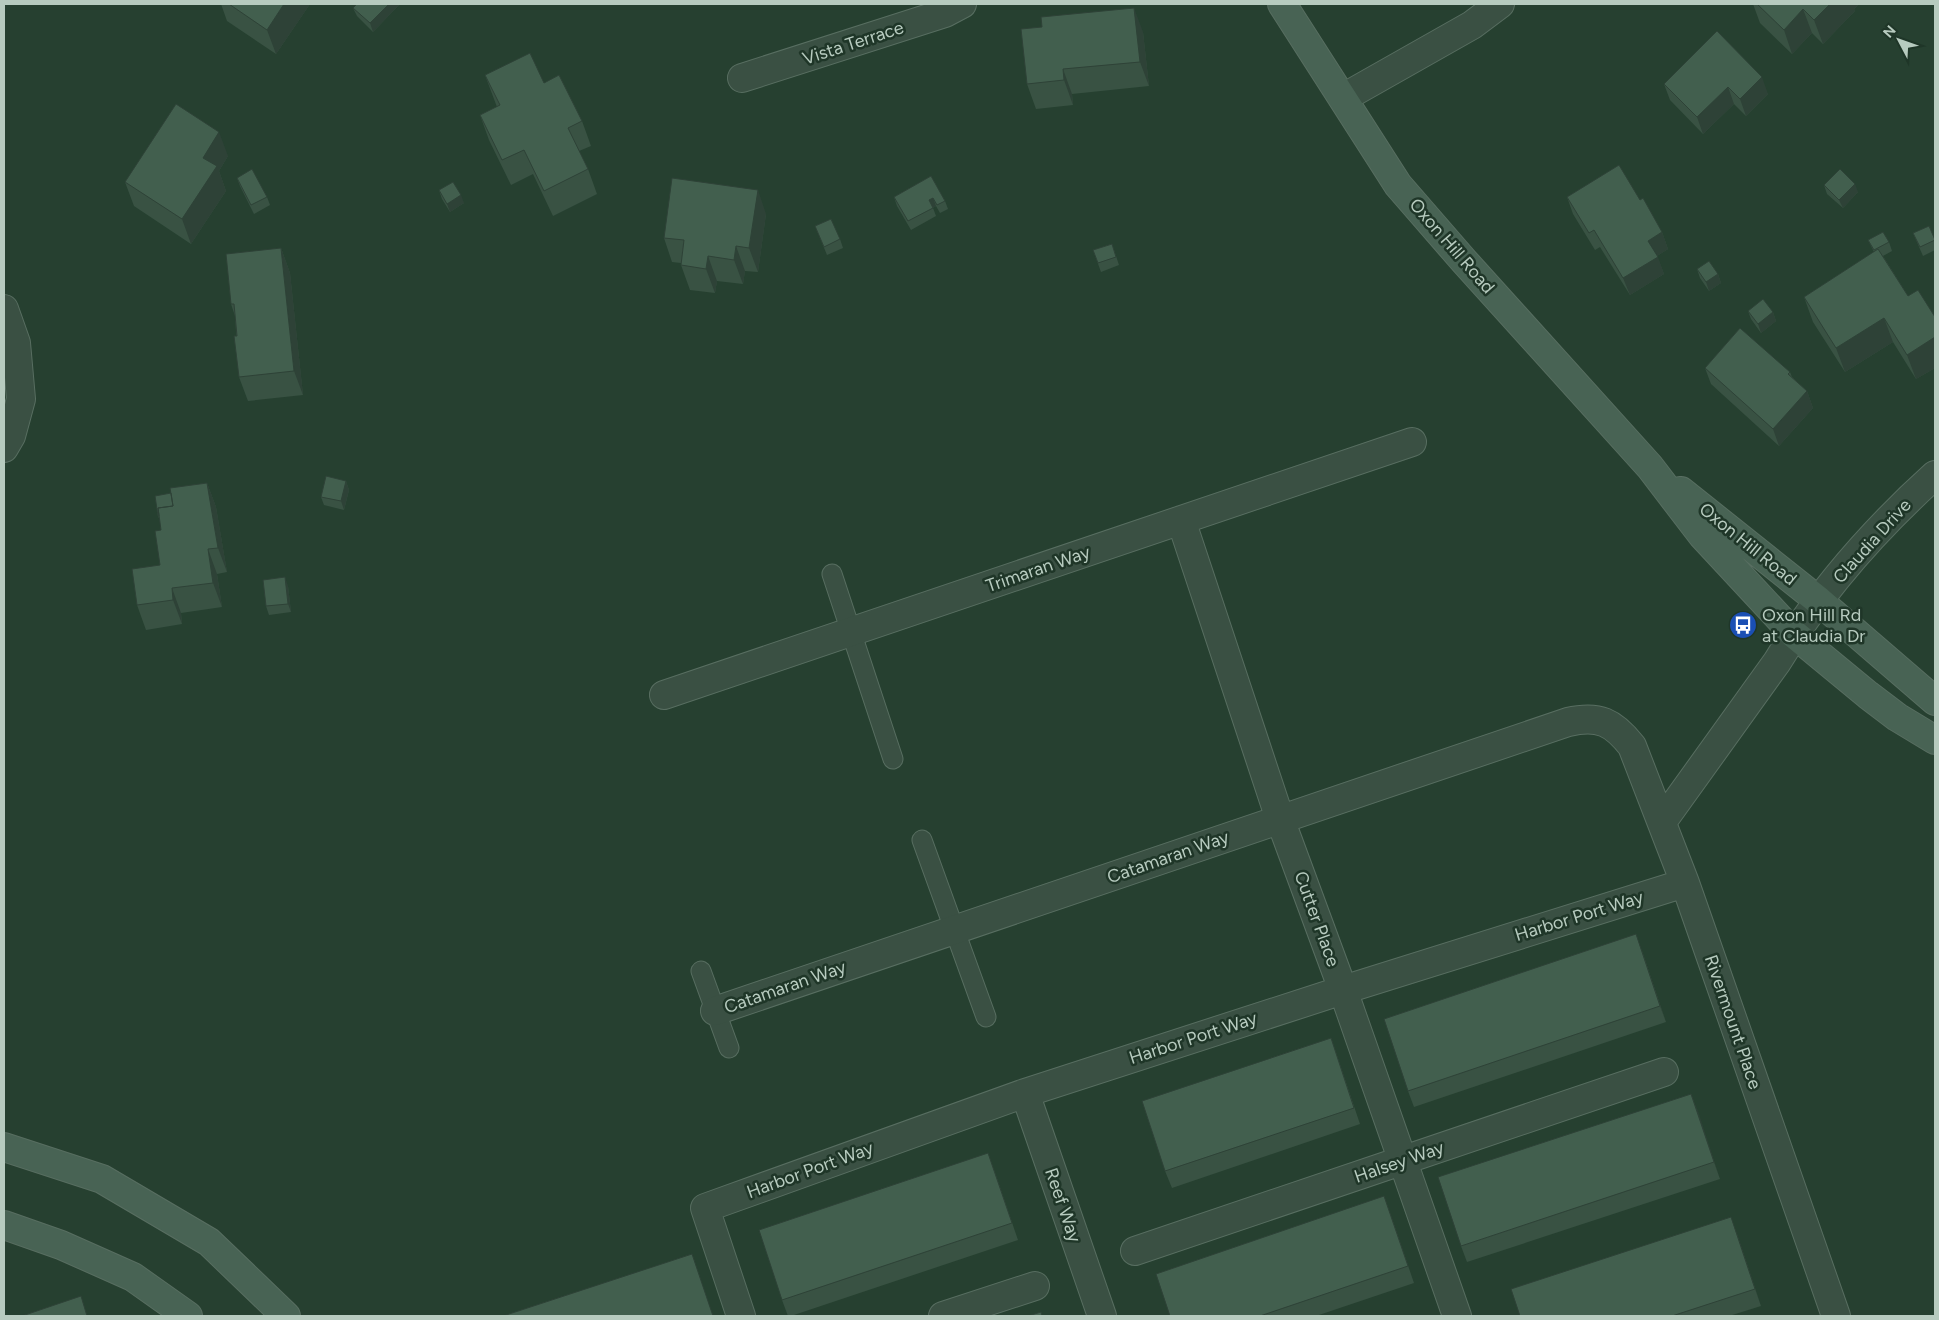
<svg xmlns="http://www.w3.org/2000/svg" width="1939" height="1320" font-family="Figtree,sans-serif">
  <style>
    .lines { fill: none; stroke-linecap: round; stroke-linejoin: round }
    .service-casing { stroke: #586e61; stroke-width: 21 }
    .minor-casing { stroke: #586e61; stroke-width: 30 }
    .secondary-casing { stroke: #586e61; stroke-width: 30 }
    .service { stroke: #3a5043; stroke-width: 19 }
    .minor { stroke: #3a5043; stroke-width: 28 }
    .secondary { stroke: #486354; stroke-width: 28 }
    .wall { fill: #395243 }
    .shaded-wall { fill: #2e4237 }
    .building { fill: #425f4e; stroke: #2e4237 }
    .labels { text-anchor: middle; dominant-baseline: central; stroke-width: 5; stroke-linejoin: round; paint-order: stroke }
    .street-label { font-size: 18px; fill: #b7cbbf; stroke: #1f3628 }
    .poi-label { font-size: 18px; fill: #b7cbbf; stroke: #1f3628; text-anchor: start }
  </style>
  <rect width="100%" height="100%" fill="#264030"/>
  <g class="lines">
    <g class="service-casing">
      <path id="service" d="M 832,574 L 893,759
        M 922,840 L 986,1017
        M 701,971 L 729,1048"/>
    </g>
    <g class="minor-casing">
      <path id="minor" d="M 742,78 L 945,13 L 962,4
        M 1343,98 L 1472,25 L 1500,4
        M 4,309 L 16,343 L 21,399 L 11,436 L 4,448
        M 1181,520 L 1280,819 L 1343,990 L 1457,1316
        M 664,695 L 1412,442
        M 1662,822 L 1777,662 C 1819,593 1875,529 1935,475
        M 715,1011 L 1568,722 C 1599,715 1613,722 1632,746 L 1685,883 L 1836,1316
        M 1025,1093 L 1102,1316
        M 1135,1251 L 1664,1072
        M 741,1316 L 705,1208 L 1025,1093 L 1343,990 L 1685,883
        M 943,1316 L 1035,1286"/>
    </g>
    <g class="secondary-casing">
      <path id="secondary" d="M 1282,4 L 1398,185 L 1464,261 L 1650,467 L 1702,535 L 1794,634 L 1868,695 L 1897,717 L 1935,740
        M 1681,491 L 1819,601 L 1935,701
        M 4,1147 L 102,1179 L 209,1242 L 286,1316
        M 4,1225 L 61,1245 L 133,1277 L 188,1316"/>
    </g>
    <use href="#service" class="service"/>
    <use href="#minor" class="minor"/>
    <use href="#secondary" class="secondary"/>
  </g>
  <path class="wall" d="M 221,4 L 310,4 L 276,54 L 227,21 Z
    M 400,4 L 373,32 L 357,16 L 353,8 Z
    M 1753,4 L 1859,4 L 1854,9 L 1855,11 L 1823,44 L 1812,33 L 1792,54 L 1760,23 Z
    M 1717,31 L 1768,94 L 1746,116 L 1734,104 L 1703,134 L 1670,100 L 1664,84 Z
    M 1143,32 L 1149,86 L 1072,94 L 1073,105 L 1036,109 L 1027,84 Z
    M 485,75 L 544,83 L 582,121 L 591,146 L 579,151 L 588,169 L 597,194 L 553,216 L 533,174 L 511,185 L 489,140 L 480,115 L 497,107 Z
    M 228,156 L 219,171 L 226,191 L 191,244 L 134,206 L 125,182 Z
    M 931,176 L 945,201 L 948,209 L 940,213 L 936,206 L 933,208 L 936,216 L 911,230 L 897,206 L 894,197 Z
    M 237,178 L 267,197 L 270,205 L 254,214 L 240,186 Z
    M 1824,185 L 1858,192 L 1843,208 L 1827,194 Z
    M 439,190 L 464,203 L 450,212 L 442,199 Z
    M 1567,197 L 1640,200 L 1662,232 L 1668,249 L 1657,256 L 1664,274 L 1630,295 L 1600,247 L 1595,250 L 1573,214 Z
    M 766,214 L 758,272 L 745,271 L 743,284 L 717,281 L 715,293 L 690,290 L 681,265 L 681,263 L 672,262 L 664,238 Z
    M 815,226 L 840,239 L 843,248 L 827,255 Z
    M 1913,233 L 1935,240 L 1935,250 L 1923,256 Z
    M 1868,240 L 1889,242 L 1892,251 L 1883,256 L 1908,296 L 1935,317 L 1935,368 L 1916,379 L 1893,342 L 1845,372 L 1813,322 L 1804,297 L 1874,252 Z
    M 1112,244 L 1119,265 L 1101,272 L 1093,250 Z
    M 281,248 L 290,273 L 303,395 L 248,401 L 239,377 L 235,316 L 231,304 Z
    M 1697,269 L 1718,274 L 1721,283 L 1709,291 L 1700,278 Z
    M 1748,311 L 1773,312 L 1776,321 L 1761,333 L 1751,319 Z
    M 1705,368 L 1790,372 L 1792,377 L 1807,391 L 1813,408 L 1779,446 L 1711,384 Z
    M 346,481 L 349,490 L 344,510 L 324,505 L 321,497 Z
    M 207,483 L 216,507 L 227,572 L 217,574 L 222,607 L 181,613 L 182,624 L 146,630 L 137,605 L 160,565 L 161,530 L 160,521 L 158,516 L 171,493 Z
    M 288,586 L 291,612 L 269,615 L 266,606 Z
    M 1642,951 L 1666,1022 L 1414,1107 L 1408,1091 Z
    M 1331,1038 L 1360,1124 L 1172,1188 L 1165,1171 Z
    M 1691,1094 L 1720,1179 L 1467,1262 L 1461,1246 Z
    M 994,1170 L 1018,1240 L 791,1316 L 788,1316 L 782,1300 Z
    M 1390,1213 L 1414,1283 L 1316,1316 L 1170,1316 Z
    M 1737,1234 L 1761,1306 L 1729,1316 L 1520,1316 Z"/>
  <path class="shaded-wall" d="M 284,4 L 310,4 L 276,54 L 267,30 Z
    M 389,4 L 400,4 L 373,32 L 370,23 Z
    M 1830,4 L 1859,4 L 1854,9 L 1855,11 L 1823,44 L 1814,20 Z
    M 1134,8 L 1143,32 L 1149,86 L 1140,62 Z
    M 1803,9 L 1812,33 L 1792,54 L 1784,30 Z
    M 1063,69 L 1072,94 L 1073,105 L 1064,80 Z
    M 1762,77 L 1768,94 L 1746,116 L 1740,99 Z
    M 1728,87 L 1734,104 L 1703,134 L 1697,117 Z
    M 219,132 L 228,156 L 219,171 L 226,191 L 191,244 L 182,219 L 203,158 Z
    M 1855,184 L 1858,192 L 1843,208 L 1839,200 Z
    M 758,190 L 766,214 L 758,272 L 749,248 Z
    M 461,195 L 464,203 L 450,212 L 447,204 Z
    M 933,198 L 936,206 L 933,208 L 929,200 Z
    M 1662,232 L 1668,249 L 1654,258 L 1648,241 Z
    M 736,246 L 745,271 L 743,284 L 734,260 Z
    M 281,248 L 290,273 L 303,395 L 294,371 Z
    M 708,256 L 717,281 L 715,293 L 706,269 Z
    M 1658,257 L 1664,274 L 1630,295 L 1623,278 Z
    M 1718,274 L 1721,283 L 1709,291 L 1706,282 Z
    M 1773,312 L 1776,321 L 1761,333 L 1758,324 Z
    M 1884,318 L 1893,342 L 1845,372 L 1836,348 Z
    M 1935,337 L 1935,368 L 1916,379 L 1907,355 Z
    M 1807,391 L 1813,408 L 1779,446 L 1773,429 Z
    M 346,481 L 349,490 L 344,510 L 341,501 Z
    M 207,483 L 216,507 L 227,572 L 218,548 Z
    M 208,549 L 217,574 L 222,607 L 213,583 Z
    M 285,577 L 288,586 L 291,612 L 288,604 Z
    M 172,588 L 181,613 L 182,624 L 173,600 Z
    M 1636,934 L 1642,951 L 1666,1022 L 1660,1006 Z
    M 1691,1094 L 1698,1111 L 1720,1179 L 1714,1162 Z
    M 1731,1217 L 1737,1234 L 1761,1306 L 1755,1289 Z"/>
  <path class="building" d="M 229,4 L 284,4 L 267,30 Z
    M 357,4 L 389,4 L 370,23 L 353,8 Z
    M 1757,4 L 1830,4 L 1814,20 L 1803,9 L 1784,30 Z
    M 1134,8 L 1140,62 L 1063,69 L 1064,80 L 1027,84 L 1021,29 L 1042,27 L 1041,17 Z
    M 1717,31 L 1762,77 L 1740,99 L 1728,87 L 1697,117 L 1664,84 Z
    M 530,53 L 544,83 L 559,75 L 582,121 L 568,128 L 588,169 L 544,191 L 524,150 L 502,160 L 480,115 L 500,105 L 485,75 Z
    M 176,104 L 219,132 L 203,158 L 217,166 L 182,219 L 125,182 Z
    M 1619,165 L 1640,200 L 1643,198 L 1662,232 L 1648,241 L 1658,257 L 1623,278 L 1594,230 L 1589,233 L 1567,197 Z
    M 252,169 L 267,197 L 251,205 L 237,178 Z
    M 1840,169 L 1855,184 L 1839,200 L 1824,185 Z
    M 931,176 L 945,201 L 937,205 L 933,198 L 929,200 L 933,208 L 908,221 L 894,197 Z
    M 672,178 L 758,190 L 749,248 L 736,246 L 734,260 L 708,256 L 706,269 L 681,265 L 684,240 L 664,238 Z
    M 453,182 L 461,195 L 447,204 L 439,190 Z
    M 831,219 L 840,239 L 824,247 L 815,226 Z
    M 1929,226 L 1935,240 L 1920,247 L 1913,233 Z
    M 1883,232 L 1889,242 L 1874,250 L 1868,240 Z
    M 1112,244 L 1116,257 L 1098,263 L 1093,250 Z
    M 281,248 L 294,371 L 239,377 L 234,336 L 237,336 L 234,304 L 231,304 L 226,254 Z
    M 1878,249 L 1908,296 L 1918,290 L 1935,317 L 1935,337 L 1907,355 L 1884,318 L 1836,348 L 1804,297 Z
    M 1709,261 L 1718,274 L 1706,282 L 1697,269 Z
    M 1763,299 L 1773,312 L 1758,324 L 1748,311 Z
    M 1740,328 L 1790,372 L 1788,374 L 1807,391 L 1773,429 L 1705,368 Z
    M 326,476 L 346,481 L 341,501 L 321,497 Z
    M 207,483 L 218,548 L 208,549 L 213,583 L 172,588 L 173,600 L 137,605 L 132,569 L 160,565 L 155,531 L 161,530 L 158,508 L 173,506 L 170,488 Z
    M 171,493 L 173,506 L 158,508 L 159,516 L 158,516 L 155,496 Z
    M 285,577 L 288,604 L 266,606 L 263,580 Z
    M 1636,934 L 1660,1006 L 1408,1091 L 1384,1019 Z
    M 1331,1038 L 1354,1108 L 1165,1171 L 1142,1101 Z
    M 1691,1094 L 1714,1162 L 1461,1246 L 1438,1177 Z
    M 988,1153 L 1012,1223 L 782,1300 L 759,1230 Z
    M 1384,1196 L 1408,1266 L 1260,1316 L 1170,1316 L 1156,1274 Z
    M 1731,1217 L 1755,1289 L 1672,1316 L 1520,1316 L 1511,1289 Z
    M 692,1254 L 713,1316 L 503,1316 Z
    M 81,1296 L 87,1316 L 22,1316 Z
    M 1041,1312 L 1042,1316 L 1028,1316 Z"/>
  <defs>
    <g id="bus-disc" transform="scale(1.4375)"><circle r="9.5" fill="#1a4fb4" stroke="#1f3628"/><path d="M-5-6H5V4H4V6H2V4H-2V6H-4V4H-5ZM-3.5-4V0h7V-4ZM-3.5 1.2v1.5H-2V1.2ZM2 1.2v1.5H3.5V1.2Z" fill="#fff"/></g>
  </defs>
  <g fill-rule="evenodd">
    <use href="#bus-disc" x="1743" y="625"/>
  </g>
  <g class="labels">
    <g class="street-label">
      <text transform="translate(853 43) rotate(-18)">Vista Terrace</text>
      <text transform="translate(1452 246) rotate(49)">Oxon Hill Road</text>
      <text transform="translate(1872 541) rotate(-48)">Claudia Drive</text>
      <text transform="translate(1748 544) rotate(39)">Oxon Hill Road</text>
      <text transform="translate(1038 569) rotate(-19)">Trimaran Way</text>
      <text transform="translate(1168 857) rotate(-19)">Catamaran Way</text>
      <text transform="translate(1579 916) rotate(-17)">Harbor Port Way</text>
      <text transform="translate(1317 919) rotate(70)">Cutter Place</text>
      <text transform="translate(785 987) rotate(-19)">Catamaran Way</text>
      <text transform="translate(1733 1022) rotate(71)">Rivermount Place</text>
      <text transform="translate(1193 1038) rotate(-18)">Harbor Port Way</text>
      <text transform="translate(1399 1162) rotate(-19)">Halsey Way</text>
      <text transform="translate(810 1170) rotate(-20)">Harbor Port Way</text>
      <text transform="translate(1063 1205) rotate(71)">Reef Way</text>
    </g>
    <g class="poi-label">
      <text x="1762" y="615">Oxon Hill Rd<tspan x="1762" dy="21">at Claudia Dr</tspan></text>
    </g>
  </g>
  <rect width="1939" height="1320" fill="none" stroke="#b7cbbf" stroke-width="10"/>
  <g transform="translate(1899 40) rotate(311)" stroke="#1f3628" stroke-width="4" paint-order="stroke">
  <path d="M0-4L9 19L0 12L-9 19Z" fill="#b7cbbf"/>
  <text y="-8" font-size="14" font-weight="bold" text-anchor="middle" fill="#b7cbbf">N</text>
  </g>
</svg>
